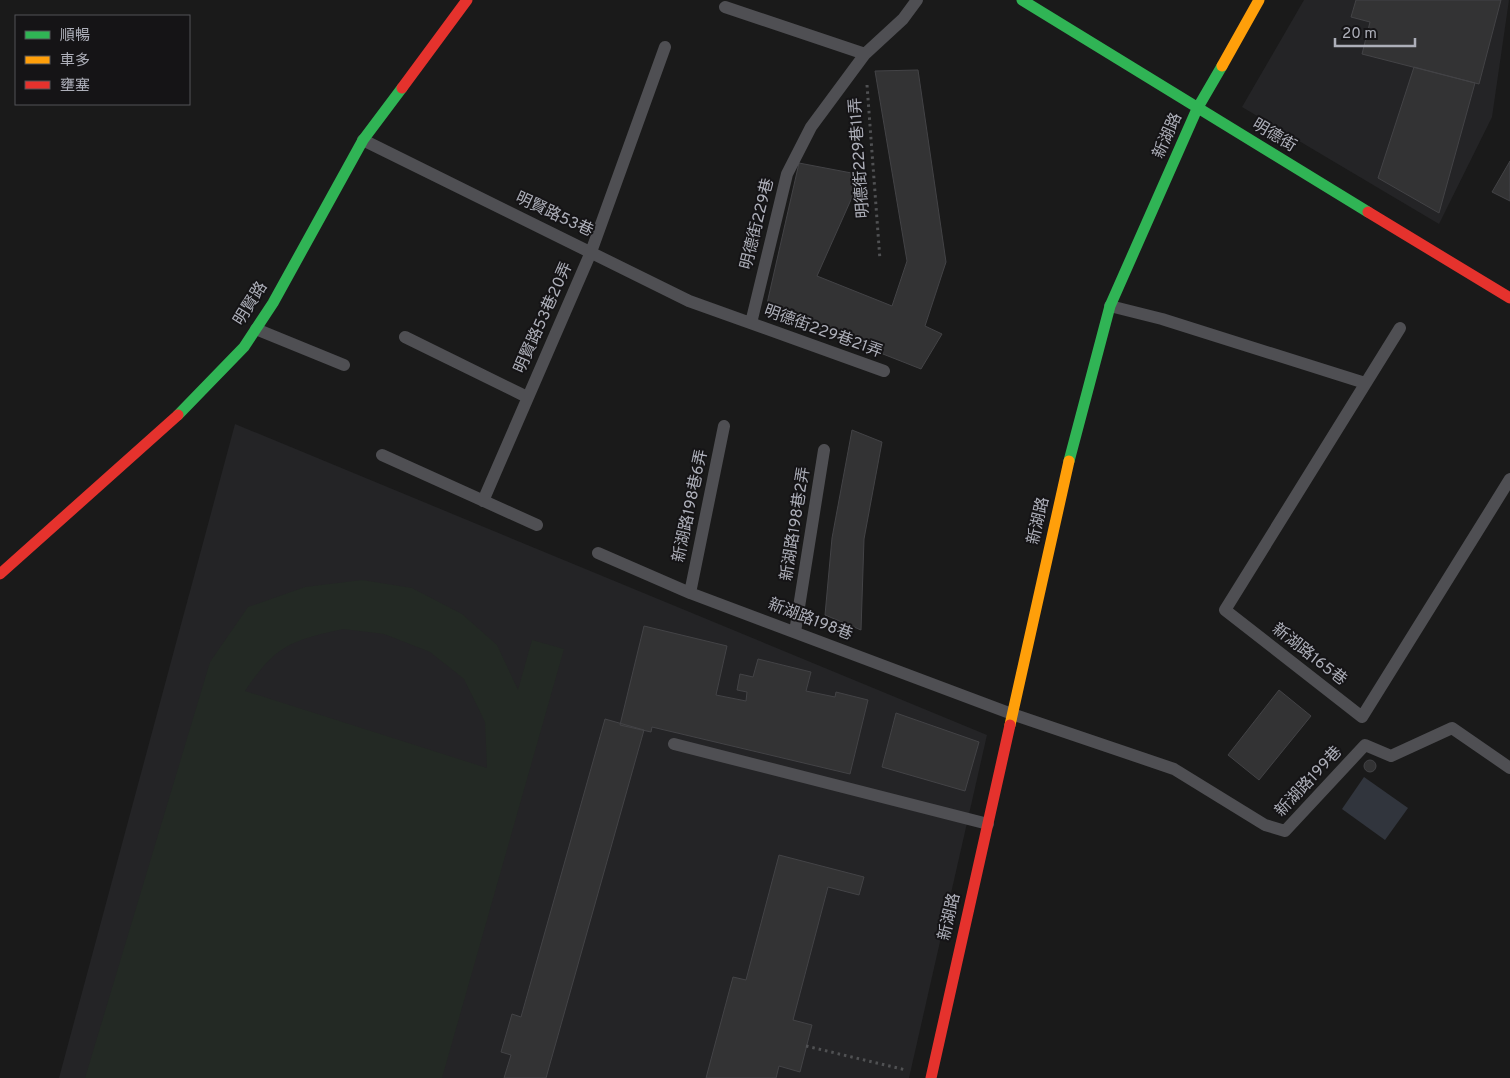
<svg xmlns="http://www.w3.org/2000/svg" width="1510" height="1078" font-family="Overpass,'Noto Sans TC',sans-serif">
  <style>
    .built { fill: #242426 }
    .green { fill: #232924; fill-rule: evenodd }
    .water { fill: #31353d }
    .building { fill: #333334; stroke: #434346 }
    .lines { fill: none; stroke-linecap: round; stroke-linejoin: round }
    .path { stroke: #505153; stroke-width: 3; stroke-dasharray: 2.5 4; stroke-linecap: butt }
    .lane { stroke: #4f4f53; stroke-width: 12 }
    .fast { stroke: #30b455; stroke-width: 11 }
    .slow { stroke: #ff9f0a; stroke-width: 11 }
    .jam { stroke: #e5322d; stroke-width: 11 }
    .labels { text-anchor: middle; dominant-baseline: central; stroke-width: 4; stroke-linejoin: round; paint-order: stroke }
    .street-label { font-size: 16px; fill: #adafb9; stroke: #151416 }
  </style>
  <rect width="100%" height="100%" fill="#1a1a1a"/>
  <path class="built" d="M 1304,0 L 1509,0 L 1492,117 L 1439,224 L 1242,107 Z
    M 235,424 L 987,735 L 909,1078 L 59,1078 Z"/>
  <path class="green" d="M 362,580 L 412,588 L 462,614 L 497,645 L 518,690 L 532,640 L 564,649 L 442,1078 L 85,1078 L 210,662 L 248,607 L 305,587 ZM 343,629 L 384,634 L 430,652 L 464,679 L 485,722 L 487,768 L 245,691 C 276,645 290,641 343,629 Z"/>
  <path class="water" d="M 1364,777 L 1408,808 L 1385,840 L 1342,809 Z"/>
  <path class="building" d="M 1356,0 L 1501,0 L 1479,84 L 1362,54 L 1370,22 L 1351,17 Z
    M 1414,67 L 1475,83 L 1439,213 L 1378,178 Z
    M 918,70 L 946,262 L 925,326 L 942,334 L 921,369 L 766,308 L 799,163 L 862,175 L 817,276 L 892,306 L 907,261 L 875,71 Z
    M 1510,161 L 1510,201 L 1492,192 Z
    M 852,430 L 882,442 L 864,539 L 861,630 L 825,615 L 832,538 Z
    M 644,626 L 727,646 L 716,695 L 746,701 L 747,692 L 737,690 L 740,674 L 753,677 L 758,659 L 811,672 L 806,691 L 835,697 L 836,692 L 868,700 L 850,774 L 652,727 L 651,732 L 620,725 Z
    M 1279,690 L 1311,716 L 1259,780 L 1228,755 Z
    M 896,713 L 979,742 L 965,791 L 882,767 Z
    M 605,719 L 644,730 L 546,1078 L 504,1078 L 511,1055 L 501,1052 L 512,1014 L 521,1017 Z
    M1364 766a6 6 0 1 1 12 0a6 6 0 1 1-12 0Z
    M 779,855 L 864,877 L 859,895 L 828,887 L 793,1020 L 812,1025 L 800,1072 L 779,1066 L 776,1078 L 706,1078 L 733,977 L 746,980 Z"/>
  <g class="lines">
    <path class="path" d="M 867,85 L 880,260
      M 806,1046 L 906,1070"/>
    <path class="lane" d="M 725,7 L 865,54
      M 363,140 L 689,301 L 884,371
      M 1110,306 L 1162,319 L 1365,383
      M 751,323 L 787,174 L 811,127 L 865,54 L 903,19 L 917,0
      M 1400,328 L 1225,610 L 1362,717 L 1510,479
      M 256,329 L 344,365
      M 405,337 L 527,397
      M 382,455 L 537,525
      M 483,501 L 591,252 L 665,47
      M 598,553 L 690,593 L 1012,714 L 1174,769 L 1265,825 L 1285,831 L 1365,745 L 1391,756 L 1452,728 L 1510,768
      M 690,593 L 724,426
      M 795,632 L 824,450
      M 674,744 L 988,824"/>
    <path class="fast" d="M 1022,0 L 1368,212
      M 178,415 L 244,347 L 273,303 L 363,140 L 402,88
      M 1069,461 L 1110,306 L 1197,109 L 1222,66"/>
    <path class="slow" d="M 1222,66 L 1259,0
      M 1010,725 L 1069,461"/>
    <path class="jam" d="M 402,88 L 467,0
      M 1368,212 L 1510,298
      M 0,574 L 178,415
      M 931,1078 L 1010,725"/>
  </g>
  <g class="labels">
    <g class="street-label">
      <text transform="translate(1168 136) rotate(-66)">新湖路</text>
      <text transform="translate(1274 136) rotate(31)">明德街</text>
      <text transform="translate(860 158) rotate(-94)">明德街229巷11弄</text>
      <text transform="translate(554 215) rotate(25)">明賢路53巷</text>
      <text transform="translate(758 224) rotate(-76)">明德街229巷</text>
      <text transform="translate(251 304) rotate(-58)">明賢路</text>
      <text transform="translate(544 318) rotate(-66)">明賢路53巷20弄</text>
      <text transform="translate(823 332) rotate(20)">明德街229巷21弄</text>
      <text transform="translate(691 506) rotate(-78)">新湖路198巷6弄</text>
      <text transform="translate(1039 521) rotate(-77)">新湖路</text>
      <text transform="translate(796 524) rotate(-81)">新湖路198巷2弄</text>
      <text transform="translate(810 620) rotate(21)">新湖路198巷</text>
      <text transform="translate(1309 655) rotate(38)">新湖路165巷</text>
      <text transform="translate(1309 782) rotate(-47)">新湖路199巷</text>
      <text transform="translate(950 917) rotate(-77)">新湖路</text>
    </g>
  </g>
  <rect x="15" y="15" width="175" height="90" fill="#151416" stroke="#525257"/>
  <rect x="25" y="31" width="25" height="8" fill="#30b455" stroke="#525257"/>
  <text x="60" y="40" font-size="15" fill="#adafb9">順暢</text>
  <rect x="25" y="56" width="25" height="8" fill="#ff9f0a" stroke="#525257"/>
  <text x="60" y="65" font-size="15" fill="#adafb9">車多</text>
  <rect x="25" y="81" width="25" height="8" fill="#e5322d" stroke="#525257"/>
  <text x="60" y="90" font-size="15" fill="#adafb9">壅塞</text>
  <path d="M1335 38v8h80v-8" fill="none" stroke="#adafb9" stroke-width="2.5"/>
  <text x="1342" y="38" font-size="15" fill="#adafb9" stroke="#151416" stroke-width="4" paint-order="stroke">20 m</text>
</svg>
